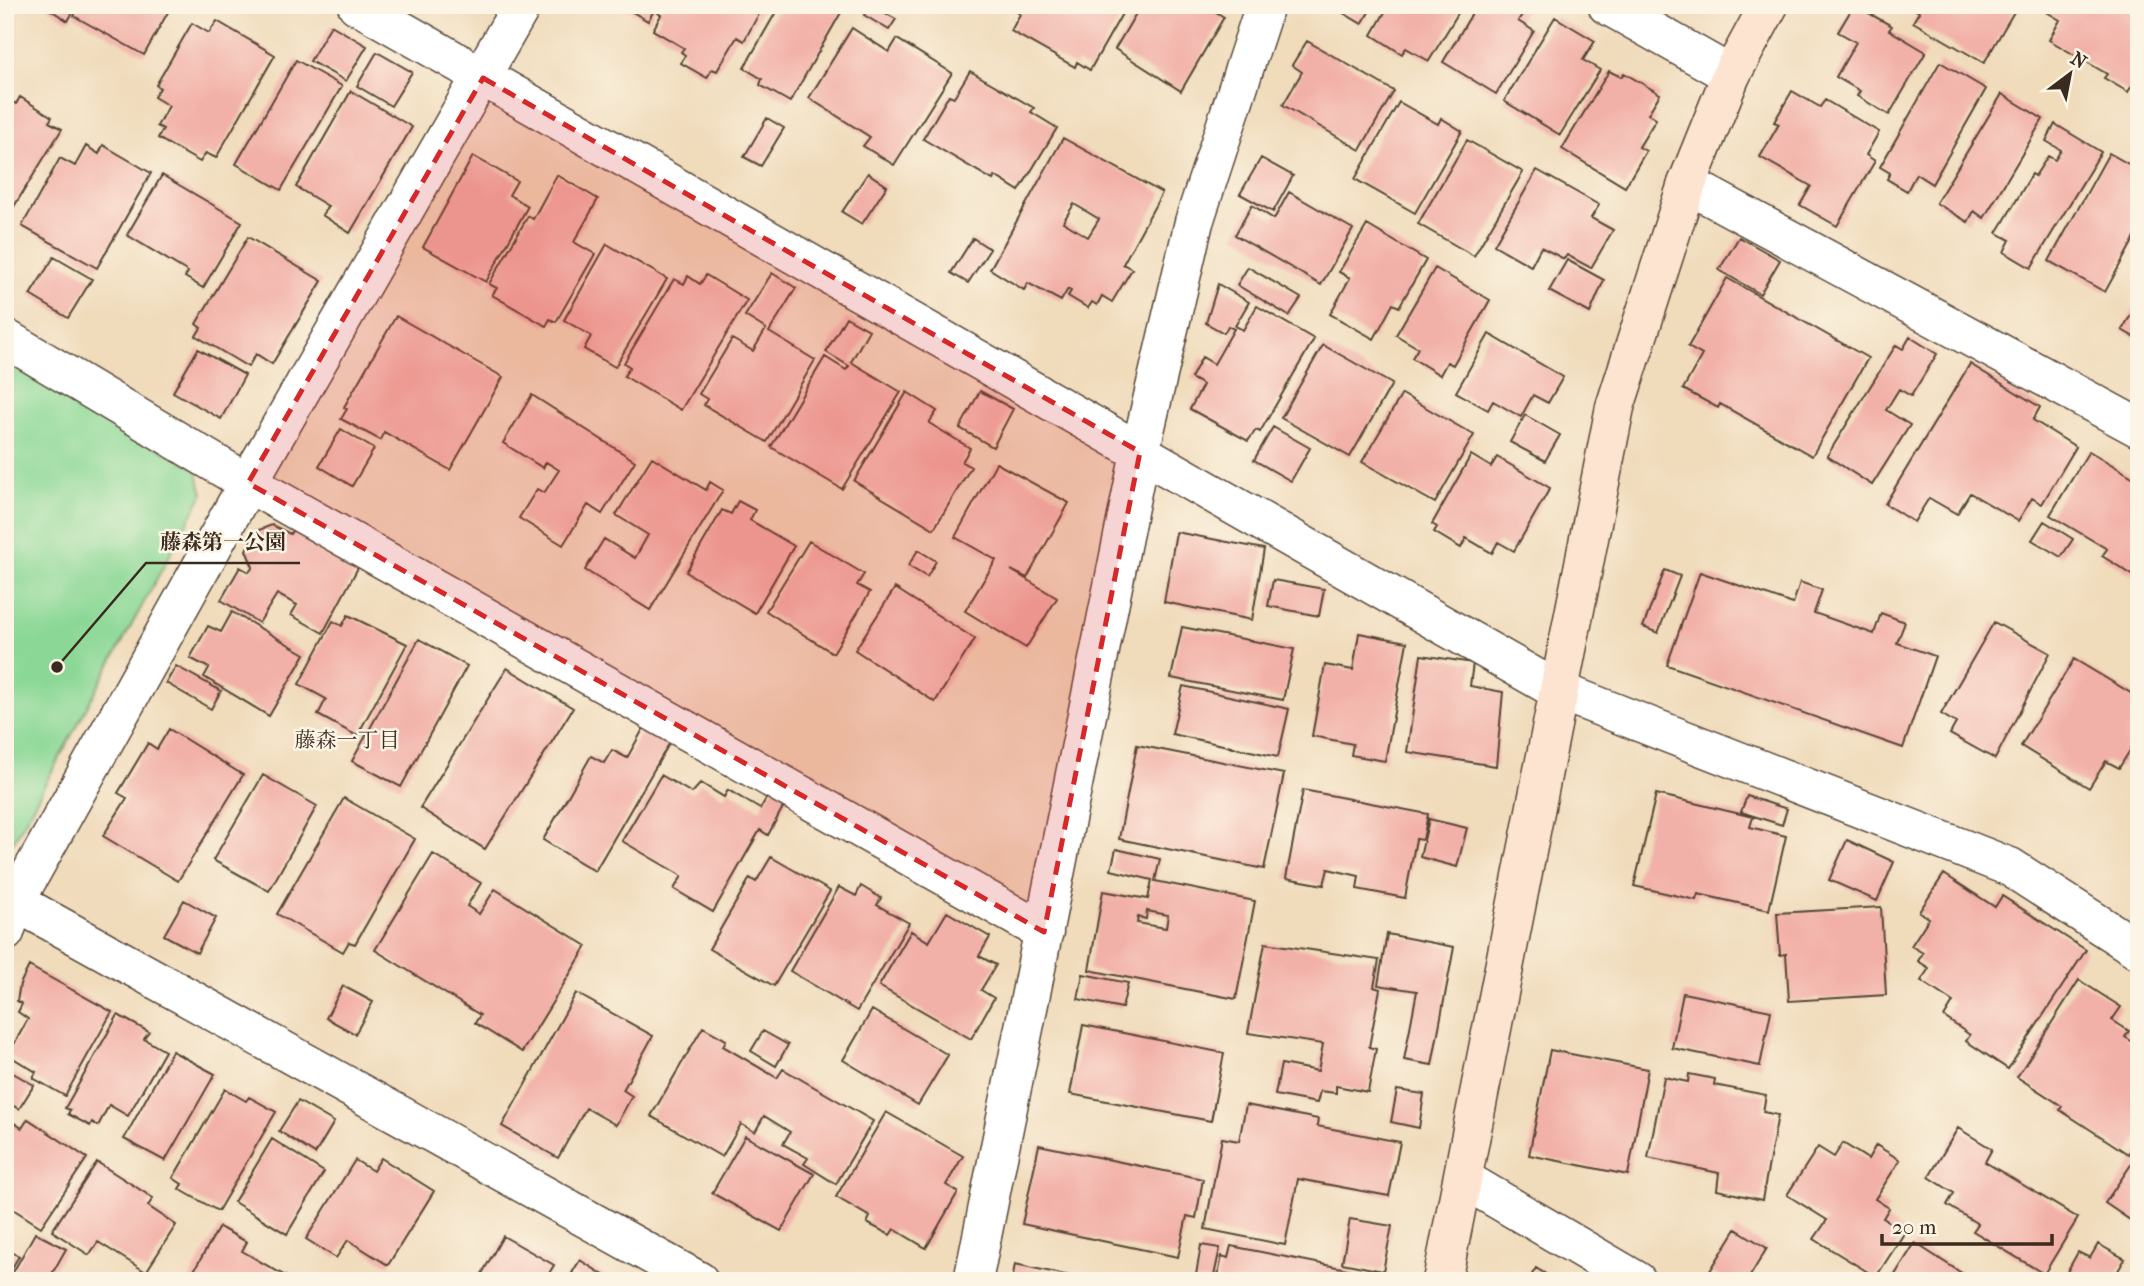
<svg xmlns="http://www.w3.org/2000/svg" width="2144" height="1286" font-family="'IM FELL French Canon','Noto Serif JP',serif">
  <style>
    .green { fill: #8bd896; stroke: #63815a; stroke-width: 2 }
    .building { fill: #f2b1a8; fill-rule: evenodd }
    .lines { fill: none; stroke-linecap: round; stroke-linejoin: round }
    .street-casing { stroke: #564536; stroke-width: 41 }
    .secondary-casing { stroke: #564536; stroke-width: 41 }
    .street { stroke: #fff; stroke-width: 38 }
    .secondary { stroke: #fde4d1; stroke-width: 38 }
    .marked { fill: #d62828; fill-opacity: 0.2; stroke: #d62828; stroke-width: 5; stroke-dasharray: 14 9; stroke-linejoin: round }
    .labels { text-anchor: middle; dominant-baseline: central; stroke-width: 5; stroke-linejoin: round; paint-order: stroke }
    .neighbourhood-label { font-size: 21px; fill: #3b2a1e; stroke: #fcf5e5 }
    .leader { fill: none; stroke: #3b2a1e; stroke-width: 2.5 }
    .callout-dot { fill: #3b2a1e; stroke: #fcf5e5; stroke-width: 2.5 }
    .callout-label { font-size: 21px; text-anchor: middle; font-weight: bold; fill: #3b2a1e; stroke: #fcf5e5; stroke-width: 5; stroke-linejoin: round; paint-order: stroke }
  </style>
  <rect width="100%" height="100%" fill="#fcf5e5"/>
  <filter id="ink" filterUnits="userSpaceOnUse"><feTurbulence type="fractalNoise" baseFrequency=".0143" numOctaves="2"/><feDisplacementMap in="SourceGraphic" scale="14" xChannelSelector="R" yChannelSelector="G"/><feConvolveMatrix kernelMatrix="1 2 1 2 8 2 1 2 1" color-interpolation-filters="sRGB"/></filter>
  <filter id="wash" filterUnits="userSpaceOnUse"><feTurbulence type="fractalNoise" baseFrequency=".00686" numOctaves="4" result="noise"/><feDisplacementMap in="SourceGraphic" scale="28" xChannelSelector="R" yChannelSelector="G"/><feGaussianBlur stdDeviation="1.57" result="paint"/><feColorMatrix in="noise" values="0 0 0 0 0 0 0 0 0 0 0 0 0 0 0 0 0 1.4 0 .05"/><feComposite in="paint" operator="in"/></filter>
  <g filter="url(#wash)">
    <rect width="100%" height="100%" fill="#f0dbbb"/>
    <path class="green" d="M 5,361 L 196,469 L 203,494 L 14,841 L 5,843 Z"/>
    <g id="blocks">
      <path class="building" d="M 43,5 L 77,5 L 68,21 Z
        M 81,5 L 172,5 L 144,55 L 74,16 Z
        M 621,5 L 657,5 L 648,21 Z
        M 662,5 L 764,5 L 744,41 L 737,37 L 717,71 L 712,69 L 707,78 L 681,63 L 685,55 L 681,52 L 684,48 L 653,30 L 661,15 L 658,13 Z
        M 780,5 L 836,5 L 843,9 L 790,102 L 760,85 L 762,79 L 744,68 Z
        M 870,5 L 896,19 L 889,30 L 864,15 Z
        M 1021,5 L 1127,5 L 1090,70 L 1077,62 L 1075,67 L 1011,31 L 1020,14 L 1017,12 Z
        M 1141,5 L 1205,5 L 1224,17 L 1181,91 L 1115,49 Z
        M 1330,5 L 1373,5 L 1362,24 Z
        M 1389,5 L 1463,5 L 1429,61 L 1406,48 L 1402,54 L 1372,35 Z
        M 1477,5 L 1528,5 L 1518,21 L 1534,31 L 1496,94 L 1443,62 Z
        M 1854,5 L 1892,26 L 1889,30 L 1926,52 L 1889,115 L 1857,96 L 1860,91 L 1836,77 L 1856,42 L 1838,32 Z
        M 1917,5 L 2018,5 L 1984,63 L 1913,22 L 1919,12 L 1914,9 Z
        M 2042,5 L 2130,5 L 2134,8 L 2139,5 L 2139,74 L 2128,92 L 2104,78 L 2107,74 L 2049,40 L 2060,20 L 2040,8 Z
        M 1555,17 L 1595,41 L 1583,60 L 1600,70 L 1560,135 L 1504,101 Z
        M 217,21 L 275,55 L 216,158 L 206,153 L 200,162 L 158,138 L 163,129 L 157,126 L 169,106 L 154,97 L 160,88 L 156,85 L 192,23 L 209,33 Z
        M 331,25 L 367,46 L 346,81 L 310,61 Z
        M 852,28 L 889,52 L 897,39 L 952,73 L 894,165 L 863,146 L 870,137 L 809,98 Z
        M 1307,41 L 1394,91 L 1360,150 L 1283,105 L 1302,72 L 1292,65 Z
        M 377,52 L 412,72 L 391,106 L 357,86 Z
        M 296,60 L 342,86 L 281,190 L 236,164 Z
        M 1940,62 L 1986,89 L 1932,184 L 1916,174 L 1907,191 L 1887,179 L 1890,173 L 1880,167 Z
        M 970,71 L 1034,108 L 1031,112 L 1057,128 L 1019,191 L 995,176 L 993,180 L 923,139 L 949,95 L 954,97 Z
        M 1609,71 L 1621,77 L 1624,73 L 1660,94 L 1648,114 L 1656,119 L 1639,147 L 1646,151 L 1625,187 L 1562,149 Z
        M 351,91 L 412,127 L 350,233 L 322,215 L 328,206 L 296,187 Z
        M 1792,91 L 1820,107 L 1825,100 L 1879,132 L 1866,155 L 1875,161 L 1837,226 L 1800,205 L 1811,186 L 1760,157 L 1779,124 L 1774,122 Z
        M 2002,94 L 2043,119 L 1984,218 L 1974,211 L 1968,222 L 1936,203 Z
        M 5,97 L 16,104 L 20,97 L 52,117 L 49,122 L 62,129 L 5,221 Z
        M 1399,102 L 1438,124 L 1441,118 L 1462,131 L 1415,213 L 1355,179 Z
        M 767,118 L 784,128 L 761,166 L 744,157 Z
        M 2055,124 L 2101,152 L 2031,268 L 2004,252 L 2010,240 L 1997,233 L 2032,174 L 2035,176 L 2048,156 L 2055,160 L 2061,150 L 2046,141 Z
        M 1063,138 L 1162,193 L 1123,264 L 1132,269 L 1112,302 L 1102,296 L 1097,305 L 1092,302 L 1088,308 L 1068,296 L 1071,291 L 1068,289 L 1061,301 L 1028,283 L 1024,290 L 990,269 ZM 1074,204 L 1099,219 L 1088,237 L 1063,222 Z
        M 1467,140 L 1523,172 L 1474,256 L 1418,224 Z
        M 103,145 L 151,173 L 97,268 L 22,226 L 60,158 L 75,166 L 86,146 L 99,154 Z
        M 2109,153 L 2139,170 L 2139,230 L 2105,292 L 2049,261 Z
        M 473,156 L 517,181 L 509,195 L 528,206 L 486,282 L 423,247 Z
        M 1261,158 L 1293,176 L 1273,212 L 1240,194 Z
        M 1537,170 L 1599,205 L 1591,218 L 1613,230 L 1591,268 L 1567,255 L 1564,259 L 1541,247 L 1531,266 L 1494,245 Z
        M 868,173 L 887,186 L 862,224 L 842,212 Z
        M 162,175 L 242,222 L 203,288 L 185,277 L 188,272 L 127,235 Z
        M 557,175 L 598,199 L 574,242 L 595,254 L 556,322 L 550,319 L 546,326 L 492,295 L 497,288 L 489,284 L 528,216 L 533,219 Z
        M 1289,192 L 1353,229 L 1321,285 L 1235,235 L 1252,205 L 1274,219 Z
        M 1367,225 L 1426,260 L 1399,307 L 1393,304 L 1374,339 L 1330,314 L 1350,278 L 1339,272 Z
        M 248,237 L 322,281 L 272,364 L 256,354 L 248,367 L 196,336 L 201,328 L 196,324 Z
        M 1739,237 L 1780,260 L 1760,294 L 1719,270 Z
        M 973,238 L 990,249 L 968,283 L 951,273 Z
        M 607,244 L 667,279 L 615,367 L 584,349 L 591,336 L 564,320 Z
        M 54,257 L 92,279 L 68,318 L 30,295 Z
        M 1567,260 L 1604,280 L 1590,313 L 1549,291 Z
        M 1248,267 L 1301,298 L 1289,316 L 1237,285 Z
        M 1435,268 L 1490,300 L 1453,365 L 1447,362 L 1440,375 L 1412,358 L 1418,348 L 1396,335 Z
        M 772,273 L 796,288 L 769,332 L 815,360 L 767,442 L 704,405 L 707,399 L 699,394 L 732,339 L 753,351 L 766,329 L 745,316 Z
        M 706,275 L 747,300 L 681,410 L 624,376 L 630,367 L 624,363 L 674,279 L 684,284 L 688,276 L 700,284 Z
        M 1727,278 L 1868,358 L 1812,456 L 1720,404 L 1718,408 L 1683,389 L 1702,355 L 1688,347 Z
        M 1218,284 L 1249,302 L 1235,326 L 1243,330 L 1257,306 L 1314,339 L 1260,432 L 1256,430 L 1248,441 L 1190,409 L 1203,385 L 1191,378 L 1202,357 L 1214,364 L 1234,329 L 1228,326 L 1224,333 L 1206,323 Z
        M 2139,301 L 2139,340 L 2122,330 Z
        M 396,316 L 503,377 L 450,470 L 384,432 L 380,440 L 341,419 L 347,409 L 344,407 Z
        M 846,317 L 869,330 L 851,362 L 901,392 L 842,489 L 771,447 L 825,357 L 846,370 L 849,366 L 826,352 Z
        M 1489,334 L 1563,377 L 1548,403 L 1533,395 L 1521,417 L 1493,401 L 1488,410 L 1456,392 Z
        M 1910,337 L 1937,354 L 1911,396 L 1899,389 L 1886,410 L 1910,425 L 1872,485 L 1827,456 L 1896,345 L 1903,349 Z
        M 1323,345 L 1392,384 L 1350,457 L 1281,418 Z
        M 198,349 L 245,375 L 221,419 L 173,392 Z
        M 1970,364 L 2040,407 L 2033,420 L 2076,447 L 2042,504 L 2032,498 L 2018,521 L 1970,493 L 1957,514 L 1929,498 L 1914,522 L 1885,504 Z
        M 980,391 L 1013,409 L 993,447 L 960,428 Z
        M 907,392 L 937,411 L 929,423 L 970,448 L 962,462 L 971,467 L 934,529 L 854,481 Z
        M 1402,394 L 1474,435 L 1435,503 L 1362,462 Z
        M 532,395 L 635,461 L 602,514 L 588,505 L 563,545 L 519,518 L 537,489 L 544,493 L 559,470 L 546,462 L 543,468 L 503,443 Z
        M 1525,415 L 1560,435 L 1545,461 L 1510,442 Z
        M 1273,427 L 1310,448 L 1291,481 L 1254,460 Z
        M 341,429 L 374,449 L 352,486 L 319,466 Z
        M 2089,451 L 2139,481 L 2139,579 L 2102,556 L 2107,549 L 2050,515 Z
        M 1471,455 L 1491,467 L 1497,457 L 1550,488 L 1514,551 L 1498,542 L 1492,553 L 1466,538 L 1461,548 L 1434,532 L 1437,527 L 1432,524 Z
        M 652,457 L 706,490 L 710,482 L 723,490 L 650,610 L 585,570 L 604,539 L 635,558 L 648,535 L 616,515 Z
        M 996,463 L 1069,503 L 1027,578 L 1011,570 L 1057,598 L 1026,648 L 965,611 L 996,560 L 955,537 Z
        M 738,501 L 755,510 L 750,520 L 794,546 L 755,613 L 686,572 L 722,510 L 731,514 Z
        M 2044,521 L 2073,539 L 2061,557 L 2032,540 Z
        M 272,525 L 290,534 L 294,528 L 361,562 L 323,633 L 291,615 L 297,605 L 277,594 L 259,623 L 221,600 L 240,567 L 249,572 L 253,567 L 246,550 L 256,531 Z
        M 1176,532 L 1264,549 L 1252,620 L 1164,602 Z
        M 809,541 L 864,574 L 857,585 L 870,592 L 833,653 L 766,611 Z
        M 918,550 L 936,561 L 927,577 L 908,566 Z
        M 1665,570 L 1680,576 L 1658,633 L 1643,627 Z
        M 1700,572 L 1793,604 L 1800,582 L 1822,590 L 1814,613 L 1874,634 L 1881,613 L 1905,622 L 1897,643 L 1935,656 L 1903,748 L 1667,665 Z
        M 1273,580 L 1324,589 L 1319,616 L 1268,606 Z
        M 895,588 L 975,639 L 935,702 L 855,650 Z
        M 232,612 L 305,654 L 269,716 L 204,677 L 209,668 L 190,658 L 208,626 L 221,632 Z
        M 348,615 L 407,644 L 357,736 L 318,715 L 326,699 L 299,684 L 333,621 L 342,626 Z
        M 1994,622 L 2050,653 L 1995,759 L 1950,734 L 1956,723 L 1941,714 Z
        M 1182,627 L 1294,649 L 1283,700 L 1171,678 Z
        M 1359,633 L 1407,642 L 1385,761 L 1351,755 L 1353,744 L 1312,736 L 1325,665 L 1353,670 Z
        M 419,639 L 467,666 L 401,787 L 352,761 Z
        M 1421,655 L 1473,663 L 1470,686 L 1503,692 L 1496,766 L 1407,752 Z
        M 2074,659 L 2139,698 L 2135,713 L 2139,716 L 2139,736 L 2119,768 L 2106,761 L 2089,788 L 2021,746 Z
        M 176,666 L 221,691 L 211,709 L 166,683 Z
        M 507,668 L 573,708 L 485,849 L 420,808 Z
        M 1183,686 L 1289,709 L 1278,757 L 1172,734 Z
        M 647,722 L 673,737 L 595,871 L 543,840 L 591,756 L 604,763 L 612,750 L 627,758 Z
        M 169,729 L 243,775 L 178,881 L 103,836 L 127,798 L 118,793 L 148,743 L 157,749 Z
        M 1137,745 L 1284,774 L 1264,869 L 1119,839 Z
        M 263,775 L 317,806 L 269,891 L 213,860 Z
        M 661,775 L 692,793 L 701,783 L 724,797 L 728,790 L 760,809 L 773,787 L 789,796 L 768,835 L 760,830 L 713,912 L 674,889 L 682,876 L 622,841 Z
        M 1303,790 L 1428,814 L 1423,840 L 1416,839 L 1405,898 L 1357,889 L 1359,876 L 1328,869 L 1324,885 L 1286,878 Z
        M 1656,794 L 1753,817 L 1750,827 L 1786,836 L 1769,910 L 1698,894 L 1696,900 L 1634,886 Z
        M 1747,796 L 1787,809 L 1782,825 L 1741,812 Z
        M 344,798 L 415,839 L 355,944 L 349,942 L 343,952 L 277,914 Z
        M 1429,819 L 1467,828 L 1457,867 L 1420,857 Z
        M 1847,840 L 1894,862 L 1877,901 L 1829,880 Z
        M 1116,849 L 1160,859 L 1155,881 L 1255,901 L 1236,999 L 1089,970 L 1103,891 L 1148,899 L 1152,880 L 1111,870 ZM 1147,911 L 1168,915 L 1166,928 L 1137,923 L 1138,917 L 1146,919 Z
        M 433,854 L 481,883 L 467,906 L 479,914 L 495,889 L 587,946 L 522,1052 L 475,1023 L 480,1015 L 375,950 Z
        M 771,857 L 830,891 L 774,986 L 709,949 L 750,878 L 756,882 Z
        M 1944,874 L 1995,907 L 2002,896 L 2086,950 L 2008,1069 L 1966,1041 L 1970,1035 L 1944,1017 L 1953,1002 L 1921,981 L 1929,968 L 1918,961 L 1923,953 L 1911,946 L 1929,918 L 1919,912 Z
        M 861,886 L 881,898 L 877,905 L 909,923 L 857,1011 L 790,971 L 839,887 L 856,896 Z
        M 184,900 L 216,918 L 197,953 L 164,935 Z
        M 1881,907 L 1886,995 L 1789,1001 L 1786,954 L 1780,955 L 1777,913 Z
        M 947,912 L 990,937 L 979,956 L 996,965 L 981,990 L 994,998 L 971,1039 L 879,986 L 911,931 L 929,942 Z
        M 1387,934 L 1454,947 L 1432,1065 L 1404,1060 L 1417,991 L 1378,985 Z
        M 1265,943 L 1379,960 L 1374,987 L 1380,989 L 1369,1047 L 1376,1049 L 1368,1092 L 1336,1086 L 1336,1093 L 1320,1091 L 1317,1103 L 1275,1095 L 1281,1064 L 1318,1071 L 1323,1044 L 1248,1033 Z
        M 29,966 L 112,1012 L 65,1096 L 33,1078 L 36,1072 L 8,1055 L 28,1019 L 18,1012 L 22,1004 L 17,1001 L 20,984 Z
        M 1083,974 L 1128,983 L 1122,1008 L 1078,999 Z
        M 2079,980 L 2121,1007 L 2112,1020 L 2129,1031 L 2125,1037 L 2139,1046 L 2139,1138 L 2128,1154 L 2060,1110 L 2062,1106 L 2017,1077 Z
        M 343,986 L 373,1002 L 355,1034 L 326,1018 Z
        M 576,993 L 653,1036 L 623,1090 L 632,1096 L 616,1125 L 586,1108 L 558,1158 L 502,1126 Z
        M 1683,993 L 1771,1011 L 1760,1066 L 1672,1048 Z
        M 872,1010 L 948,1055 L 918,1105 L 843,1060 Z
        M 118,1015 L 149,1032 L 144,1039 L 165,1051 L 128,1116 L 109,1105 L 98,1126 L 92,1122 L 90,1126 L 68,1114 L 70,1110 L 65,1108 Z
        M 1083,1025 L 1224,1053 L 1211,1121 L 1070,1094 Z
        M 703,1027 L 726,1040 L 723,1046 L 777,1078 L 783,1069 L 873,1121 L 836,1184 L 804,1164 L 808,1158 L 783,1144 L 790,1132 L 764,1116 L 755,1132 L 741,1124 L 722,1157 L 651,1116 Z
        M 763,1031 L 788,1045 L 776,1066 L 751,1051 Z
        M 1550,1050 L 1648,1069 L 1628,1175 L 1529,1155 Z
        M 172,1051 L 215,1074 L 165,1161 L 124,1139 Z
        M 6,1069 L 34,1085 L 19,1109 L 5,1101 Z
        M 1689,1074 L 1715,1079 L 1714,1085 L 1766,1095 L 1763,1112 L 1778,1115 L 1762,1200 L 1717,1190 L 1719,1173 L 1648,1158 L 1664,1077 L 1688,1082 Z
        M 225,1089 L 246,1101 L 249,1097 L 276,1112 L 218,1211 L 179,1189 L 182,1184 L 173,1178 Z
        M 1397,1090 L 1424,1094 L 1419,1128 L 1391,1122 Z
        M 298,1101 L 334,1122 L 315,1154 L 279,1131 Z
        M 1246,1105 L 1318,1119 L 1317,1126 L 1400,1142 L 1389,1196 L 1298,1179 L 1285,1245 L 1205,1229 L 1222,1138 L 1239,1141 Z
        M 886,1112 L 963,1156 L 946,1185 L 958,1192 L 926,1248 L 894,1229 L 890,1235 L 867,1223 L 870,1217 L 836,1197 Z
        M 5,1117 L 22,1128 L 28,1119 L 87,1158 L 41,1227 L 5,1204 Z
        M 1958,1128 L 1992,1149 L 1985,1162 L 2078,1218 L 2044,1274 L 1973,1231 L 1978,1224 L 1947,1205 L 1954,1193 L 1929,1177 Z
        M 745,1136 L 814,1174 L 781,1231 L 712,1193 Z
        M 272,1139 L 324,1172 L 287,1234 L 234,1202 Z
        M 1843,1143 L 1868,1159 L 1876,1145 L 1900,1160 L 1875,1199 L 1889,1208 L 1883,1218 L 1905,1232 L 1876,1277 L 1814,1239 L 1827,1220 L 1787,1195 L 1818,1147 L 1834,1157 Z
        M 1039,1145 L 1203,1179 L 1196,1218 L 1187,1216 L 1178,1257 L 1022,1224 Z
        M 2139,1153 L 2139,1226 L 2105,1203 Z
        M 381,1158 L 434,1191 L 388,1265 L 348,1240 L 336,1258 L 306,1239 L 355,1160 L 373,1171 Z
        M 97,1162 L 153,1198 L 148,1206 L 176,1225 L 146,1272 L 98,1242 L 89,1255 L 52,1231 Z
        M 1350,1219 L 1392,1226 L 1383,1271 L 1342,1263 Z
        M 219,1227 L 247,1242 L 242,1251 L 294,1281 L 188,1281 Z
        M 1736,1229 L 1767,1248 L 1747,1281 L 1726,1281 L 1710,1271 Z
        M 35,1233 L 66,1249 L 48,1281 L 25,1281 L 12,1274 Z
        M 503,1236 L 554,1265 L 548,1275 L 560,1281 L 478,1281 Z
        M 1915,1243 L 1974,1281 L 1891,1281 Z
        M 2098,1244 L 2125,1259 L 2112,1281 L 2062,1281 L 2078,1252 L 2090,1258 Z
        M 1201,1245 L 1220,1248 L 1213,1281 L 1195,1281 Z
        M 1231,1246 L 1352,1270 L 1349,1281 L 1217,1281 L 1222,1256 L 1228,1258 Z
        M 5,1249 L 19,1256 L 9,1273 L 5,1271 Z
        M 580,1260 L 613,1281 L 583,1281 L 572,1273 Z
        M 1015,1264 L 1088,1280 L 1088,1281 L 1012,1281 Z
        M 1536,1268 L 1557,1281 L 1528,1281 Z"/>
    </g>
  </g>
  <g filter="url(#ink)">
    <use href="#blocks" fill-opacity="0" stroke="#564536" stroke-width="2"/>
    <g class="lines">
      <g class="street-casing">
        <path id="street" d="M 357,5 L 1557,690 L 2010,867 L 2139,950
          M 1607,5 L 1731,75
          M 1687,184 L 2139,428
          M 5,338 L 248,483 L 1044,932
          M 5,896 L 699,1281
          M 5,932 L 15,902 L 248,483 L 522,5
          M 1463,1179 L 1637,1281
          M 973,1281 L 1140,452 L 1194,222 L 1265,5"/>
      </g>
      <g class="secondary-casing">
        <path id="secondary" d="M 1442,1281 L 1615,407 L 1687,184 L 1731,75 L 1769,5"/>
      </g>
      <use href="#street" class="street"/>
      <use href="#secondary" class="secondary"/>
    </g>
  </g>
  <path class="marked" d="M 483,78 L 1140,452 L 1044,932 L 248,483 Z"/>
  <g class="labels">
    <g class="neighbourhood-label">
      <text x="347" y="740">藤森一丁目</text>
    </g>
  </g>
  <path class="leader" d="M57 667L146 563H300"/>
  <circle class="callout-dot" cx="57" cy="667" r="7"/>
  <g class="callout-label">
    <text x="223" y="549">藤森第一公園</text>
  </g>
  <rect width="2144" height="1286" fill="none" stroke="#fcf5e5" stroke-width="28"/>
  <g transform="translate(2070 74) rotate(32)" stroke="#fcf5e5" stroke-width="5" paint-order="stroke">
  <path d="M0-5L12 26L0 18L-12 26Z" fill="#3b2a1e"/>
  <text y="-10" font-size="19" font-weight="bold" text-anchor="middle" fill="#3b2a1e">N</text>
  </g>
  <path d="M1882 1234v10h170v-10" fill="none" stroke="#3b2a1e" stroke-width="3.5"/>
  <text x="1892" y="1234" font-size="21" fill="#3b2a1e" stroke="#fcf5e5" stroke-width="5" paint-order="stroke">20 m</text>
</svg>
